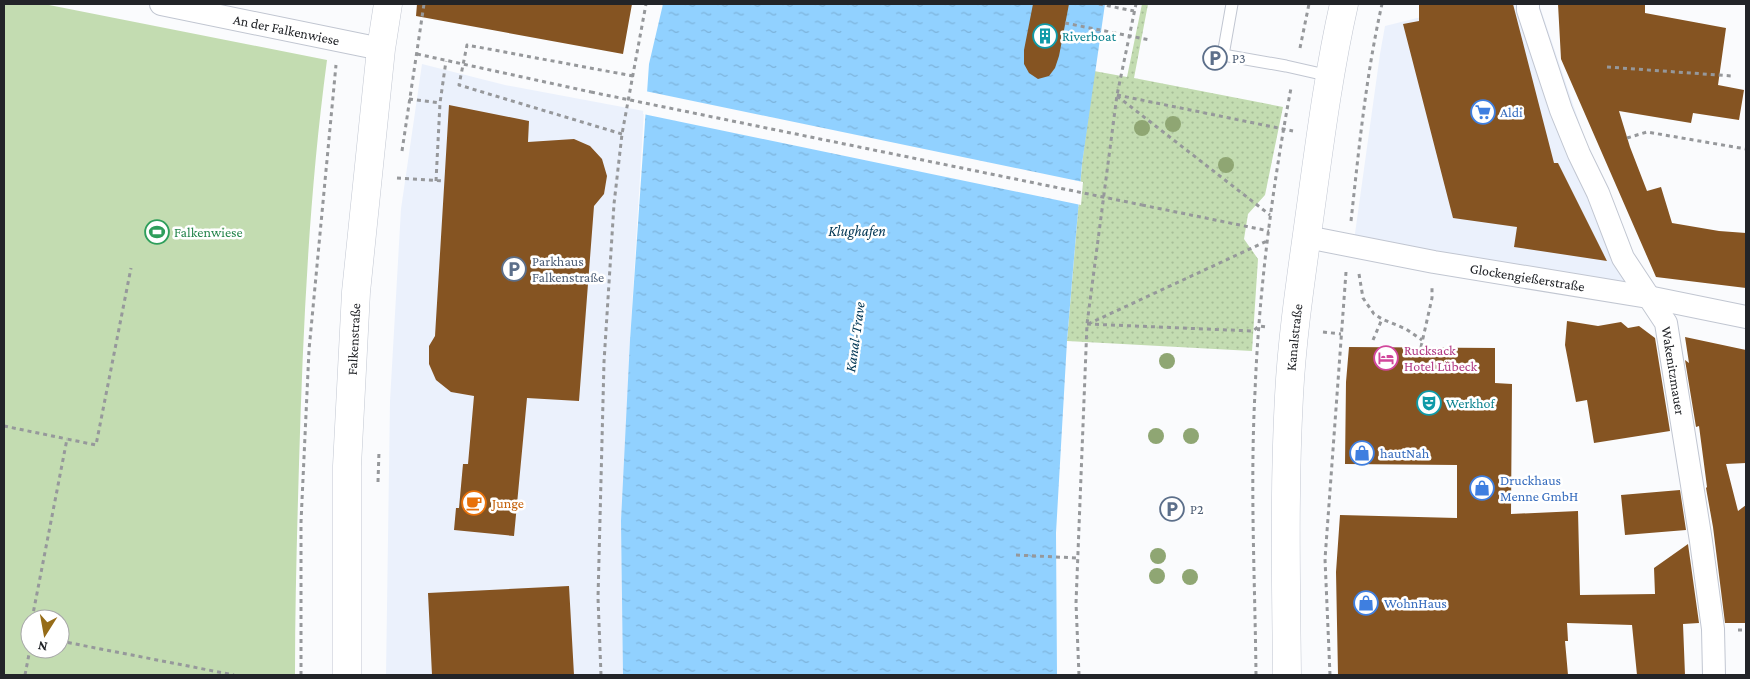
<svg xmlns="http://www.w3.org/2000/svg" width="1750" height="679" font-family="'Crimson Pro',serif">
  <style>
    .built { fill: #ebf1fc }
    .grass { fill: url(#grass-dots) }
    .pitch { fill: #c3dcb1; fill-rule: evenodd }
    .water { fill: url(#water-ripples) }
    .pier { fill: #fafbfd }
    .building { fill: #855422 }
    .lines { fill: none; stroke-linecap: round; stroke-linejoin: round }
    .lane-casing { stroke: #c1c6d1; stroke-width: 13 }
    .street-casing { stroke: #c1c6d1; stroke-width: 24 }
    .secondary-casing { stroke: #c1c6d1; stroke-width: 29 }
    .path { stroke: #96989b; stroke-width: 3; stroke-dasharray: 4 4; stroke-linecap: butt }
    .lane { stroke: #fff; stroke-width: 11 }
    .street { stroke: #fff; stroke-width: 22 }
    .secondary { stroke: #fff; stroke-width: 28 }
    .path-bridge { stroke: #96989b; stroke-width: 3; stroke-dasharray: 4 4; stroke-linecap: butt }
    .tree { fill: #8fa673 }
    .labels { text-anchor: middle; dominant-baseline: central; stroke-width: 5; stroke-linejoin: round; paint-order: stroke }
    .street-label { font-size: 14px; fill: #222428; stroke: #fff }
    .culture-label { font-size: 14px; fill: #0d838f; stroke: #fff; text-anchor: start }
    .service-label { font-size: 14px; fill: #4e5e75; stroke: #fff; text-anchor: start }
    .shop-label { font-size: 14px; fill: #366cbe; stroke: #fff; text-anchor: start }
    .leisure-label { font-size: 14px; fill: #27864d; stroke: #fff; text-anchor: start }
    .hotel-label { font-size: 14px; fill: #b23c85; stroke: #fff; text-anchor: start }
    .food-label { font-size: 14px; fill: #c56008; stroke: #fff; text-anchor: start }
    .water-label { font-size: 15px; font-style: italic; fill: #013654; stroke: #fff }
  </style>
  <defs>
    <pattern id="grass-dots" width="8" height="8" patternUnits="userSpaceOnUse" patternTransform="scale(1.25)"><rect width="8" height="8" fill="#c3dcb1"/><path d="M2 2h.1M6 6h.1" fill="none" stroke="#a7bd98" stroke-width="1.8" stroke-linecap="round"/></pattern>
    <pattern id="water-ripples" width="26" height="14" patternUnits="userSpaceOnUse" patternTransform="scale(1.25)"><rect width="26" height="14" fill="#91d1ff"/><path d="M2 4q2-2 4 0t4 0M15 11q2-2 4 0t4 0" fill="none" stroke="#7db3db"/></pattern>
  </defs>
  <rect width="100%" height="100%" fill="#fafbfd"/>
  <path class="built" d="M 1474,4 L 1539,4 L 1641,304 L 1352,255 L 1380,54 L 1385,26 Z
    M 422,64 L 505,85 L 644,111 L 630,340 L 623,675 L 386,675 L 390,401 L 401,209 Z"/>
  <path class="grass" d="M 1142,4 L 1148,4 L 1134,78 L 1283,107 L 1265,195 L 1248,214 L 1244,239 L 1258,259 L 1252,351 L 1067,341 L 1082,164 L 1094,71 L 1127,77 Z"/>
  <path class="pitch" d="M 4,4 L 44,4 L 327,60 C 309,194 303,329 299,464 C 297,534 295,605 295,675 L 4,675 ZM 30,619 L 60,619 L 60,649 L 30,649 Z"/>
  <path class="water" d="M 663,4 L 1105,4 L 1082,164 L 1067,341 L 1056,533 L 1057,675 L 623,675 L 621,521 L 630,340 L 649,64 Z"/>
  <path class="pier" d="M 645,91 L 1083,182 L 1081,205 L 643,114 Z"/>
  <path class="building" d="M 417,4 L 632,4 L 623,54 L 416,16 Z
    M 1033,4 L 1069,4 L 1059,56 L 1055,68 L 1049,76 L 1038,79 L 1029,73 L 1024,64 L 1024,50 Z
    M 1419,4 L 1513,4 L 1554,163 L 1558,163 L 1607,261 L 1514,247 L 1517,227 L 1453,218 L 1403,24 L 1419,21 Z
    M 1558,4 L 1645,4 L 1645,13 L 1726,28 L 1718,85 L 1744,90 L 1739,120 L 1693,113 L 1691,123 L 1619,111 L 1630,147 L 1647,191 L 1661,187 L 1672,223 L 1719,231 L 1746,233 L 1746,288 L 1656,277 L 1561,59 Z
    M 449,105 L 529,121 L 528,142 L 574,139 L 590,146 L 602,159 L 607,176 L 604,194 L 594,206 L 579,401 L 527,398 L 514,536 L 454,530 L 456,508 L 459,508 L 463,464 L 468,464 L 474,396 L 451,392 L 436,380 L 429,364 L 429,346 L 435,336 Z
    M 1567,321 L 1598,326 L 1621,322 L 1628,328 L 1639,326 L 1655,338 L 1670,431 L 1594,443 L 1587,400 L 1576,402 L 1565,345 Z
    M 1685,337 L 1746,350 L 1746,463 L 1726,464 L 1738,511 L 1746,505 L 1746,623 L 1725,623 L 1713,527 L 1706,488 L 1707,487 L 1699,426 L 1696,427 L 1685,360 L 1689,363 Z
    M 1349,347 L 1495,348 L 1495,383 L 1512,384 L 1511,514 L 1578,511 L 1580,595 L 1655,594 L 1654,568 L 1688,544 L 1699,623 L 1683,624 L 1685,675 L 1637,675 L 1632,625 L 1567,623 L 1568,641 L 1565,641 L 1568,675 L 1338,675 L 1336,572 L 1340,515 L 1457,518 L 1457,465 L 1345,464 L 1346,382 Z
    M 1680,490 L 1686,530 L 1625,535 L 1621,495 Z
    M 569,586 L 574,675 L 432,675 L 428,593 Z"/>
  <g class="lines">
    <g class="lane-casing">
      <path id="lane" d="M 1232,4 L 1223,55 L 1286,66 L 1330,76"/>
    </g>
    <g class="street-casing">
      <g id="street">
        <path id="s1" d="M 161,4 L 381,49"/>
        <path id="s2" d="M 1528,4 L 1528,10 L 1561,110 L 1579,154 L 1598,193 L 1623,258 L 1666,323 L 1701,541 L 1713,629 L 1714,675"/>
        <path id="s3" d="M 1307,237 L 1434,262 L 1648,297 L 1746,317"/>
      </g>
    </g>
    <g class="secondary-casing">
      <g id="secondary">
        <path id="s4" d="M 347,675 L 347,466 L 356,292 L 381,49 L 388,4"/>
        <path id="s5" d="M 1287,675 C 1286,582 1284,489 1289,396 C 1292,337 1301,278 1309,220 C 1319,148 1328,75 1344,4"/>
      </g>
    </g>
    <path class="path" d="M 1099,4 L 1134,11
      M 1065,23 L 1150,40
      M 1300,48 L 1309,4
      M 417,54 L 591,92
      M 1607,67 L 1732,76
      M 1117,95 L 1293,131
      M 1117,96 L 1270,215
      M 409,99 L 440,103
      M 622,134 L 459,85 L 467,45 L 633,76
      M 1627,138 L 1647,132 L 1746,149
      M 402,151 L 424,4
      M 397,178 L 444,181
      M 436,181 L 440,103 L 446,61
      M 1142,205 L 1269,231
      M 1351,221 C 1359,148 1366,75 1382,4
      M 1359,274 L 1363,298 L 1374,314 L 1382,319 L 1406,329 L 1422,340
      M 1087,324 L 1253,331 L 1259,326 L 1267,327
      M 1088,324 L 1267,241
      M 1323,332 L 1341,334
      M 1373,340 L 1382,319
      M 1421,347 L 1432,298 L 1432,287
      M 4,426 L 67,439
      M 378,482 L 379,451
      M 1016,555 L 1077,558
      M 32,619 L 67,439 L 96,445 L 131,268
      M 1738,630 L 1746,630
      M 60,641 L 234,675
      M 25,675 L 30,649
      M 301,675 L 301,522 L 309,350 L 336,65
      M 601,675 L 598,598 L 604,362 L 614,204 L 622,134 L 646,4
      M 1079,675 L 1076,603 L 1087,324 L 1117,95 L 1136,4
      M 1256,675 C 1255,581 1250,486 1255,392 C 1259,290 1272,189 1291,88
      M 1330,675 L 1325,559 L 1346,272"/>
    <use href="#lane" class="lane"/>
    <use href="#street" class="street"/>
    <use href="#secondary" class="secondary"/>
    <path class="path-bridge" d="M 591,92 L 1142,205"/>
  </g>
  <g class="tree">
    <circle cx="1173" cy="124" r="8"/>
    <circle cx="1142" cy="128" r="8"/>
    <circle cx="1226" cy="165" r="8"/>
    <circle cx="1167" cy="361" r="8"/>
    <circle cx="1156" cy="436" r="8"/>
    <circle cx="1191" cy="436" r="8"/>
    <circle cx="1158" cy="556" r="8"/>
    <circle cx="1157" cy="576" r="8"/>
    <circle cx="1190" cy="577" r="8"/>
  </g>
  <defs>
    <g id="building-ring" transform="scale(1.25)"><circle r="9.5" fill="#fff" stroke="#0f9aa8" stroke-width="1.5"/><path d="M-4-6H4V6H1V3H-1V6H-4ZM-2.5-4.3h1.7v1.8h-1.7ZM.8-4.3h1.7v1.8H.8ZM-2.5-1h1.7V.8h-1.7ZM.8-1h1.7V.8H.8Z" fill="#0f9aa8"/></g>
    <g id="parking-ring" transform="scale(1.25)"><circle r="9.5" fill="#fff" stroke="#5c6f8a" stroke-width="1.5"/><path d="M-3.5-5.5H1a3.5 3.5 0 0 1 0 7H-1V5.5H-3.5ZM-1-3.4V-.6H.8a1.4 1.4 0 0 0 0-2.8Z" fill="#5c6f8a"/></g>
    <g id="supermarket-ring" transform="scale(1.25)"><circle r="9.5" fill="#fff" stroke="#3f7fe0" stroke-width="1.5"/><path d="M-6-5.5h2.5l.6 2H6L4.5 2H-2.5L-4.4-4H-6ZM-1.5 3.2a1.3 1.3 0 1 0 .1 0ZM3 3.2a1.3 1.3 0 1 0 .1 0Z" fill="#3f7fe0"/></g>
    <g id="stadium-ring" transform="scale(1.25)"><circle r="9.5" fill="#fff" stroke="#2e9e5b" stroke-width="1.5"/><path d="M0-5a6.5 5 0 1 0 0 10a6.5 5 0 1 0 0-10ZM-3.5-1.8h7v3.6h-7Z" fill="#2e9e5b"/></g>
    <g id="hotel-ring" transform="scale(1.25)"><circle r="9.5" fill="#fff" stroke="#d1479c" stroke-width="1.5"/><path d="M-6-4.5h1.5V1H6V5H4.5V3h-9V5H-6ZM-4 0a1.8 1.8 0 1 1 3.6 0ZM.5 0V-2.5h3Q6-2.5 6 0Z" fill="#d1479c"/></g>
    <g id="theatre-ring" transform="scale(1.25)"><circle r="9.5" fill="#fff" stroke="#0f9aa8" stroke-width="1.5"/><path d="M-5-5.5Q0-4 5-5.5V0Q5 5 0 6Q-5 5-5 0ZM-3.3-2.5H-1v1.5H-3.3ZM1-2.5H3.3v1.5H1ZM-2.8 1Q0 5.5 2.8 1Z" fill="#0f9aa8"/></g>
    <g id="shop-ring" transform="scale(1.25)"><circle r="9.5" fill="#fff" stroke="#3f7fe0" stroke-width="1.5"/><path d="M-5-2.5h2.3a2.7 3.5 0 0 1 5.4 0H5L5.5 6h-11ZM-1.5-2.5h3a1.5 2.3 0 0 0-3 0Z" fill="#3f7fe0"/></g>
    <g id="cafe-ring" transform="scale(1.25)"><circle r="9.5" fill="#fff" stroke="#e8710a" stroke-width="1.5"/><path d="M-5.5-4.5H6V0H3Q3 3.5 0 3.5H-2.5Q-5.5 3.5-5.5 0ZM3-3.2v2h1.7v-2ZM-6 4.5H4V6H-6Z" fill="#e8710a"/></g>
  </defs>
  <g fill-rule="evenodd">
    <use href="#building-ring" x="1045" y="36"/>
    <use href="#parking-ring" x="1215" y="58"/>
    <use href="#supermarket-ring" x="1483" y="112"/>
    <use href="#stadium-ring" x="157" y="232"/>
    <use href="#parking-ring" x="514" y="269"/>
    <use href="#hotel-ring" x="1386" y="358"/>
    <use href="#theatre-ring" x="1429" y="403"/>
    <use href="#shop-ring" x="1362" y="453"/>
    <use href="#shop-ring" x="1482" y="488"/>
    <use href="#cafe-ring" x="474" y="503"/>
    <use href="#parking-ring" x="1172" y="509"/>
    <use href="#shop-ring" x="1366" y="603"/>
  </g>
  <g class="labels">
    <g class="street-label">
      <text stroke="none"><textPath href="#s1" startOffset="128">An der Falkenwiese</textPath></text>
      <text stroke="none"><textPath href="#s3" startOffset="224">Glockengießerstraße</textPath></text>
      <text stroke="none"><textPath href="#s5" startOffset="338">Kanalstraße</textPath></text>
      <text stroke="none"><textPath href="#s4" startOffset="336">Falkenstraße</textPath></text>
      <text stroke="none"><textPath href="#s2" startOffset="398">Wakenitzmauer</textPath></text>
    </g>
    <g class="culture-label">
      <text x="1062" y="36">Riverboat</text>
      <text x="1446" y="403">Werkhof</text>
    </g>
    <g class="service-label">
      <text x="1232" y="58">P3</text>
      <text x="532" y="261">Parkhaus<tspan x="532" dy="16">Falkenstraße</tspan></text>
      <text x="1190" y="509">P2</text>
    </g>
    <g class="shop-label">
      <text x="1500" y="112">Aldi</text>
      <text x="1380" y="453">hautNah</text>
      <text x="1500" y="480">Druckhaus<tspan x="1500" dy="16">Menne GmbH</tspan></text>
      <text x="1384" y="603">WohnHaus</text>
    </g>
    <g class="leisure-label">
      <text x="174" y="232">Falkenwiese</text>
    </g>
    <g class="hotel-label">
      <text x="1404" y="350">Rucksack<tspan x="1404" dy="16">Hotel Lübeck</tspan></text>
    </g>
    <g class="food-label">
      <text x="492" y="503">Junge</text>
    </g>
    <g class="water-label">
      <text x="857" y="231">Klughafen</text>
      <text transform="translate(855 337) rotate(-82)">Kanal-Trave</text>
    </g>
  </g>
  <rect width="1750" height="679" fill="none" stroke="#222428" stroke-width="10"/>
  <g transform="translate(45 634) rotate(191)"><circle r="24" fill="#ffffff" stroke="#a7a7a9"/>
  <path d="M0-4L9 19L0 12L-9 19Z" fill="#966c18"/>
  <text y="-8" font-size="14" font-weight="bold" text-anchor="middle" fill="#222428">N</text>
  </g>
</svg>
